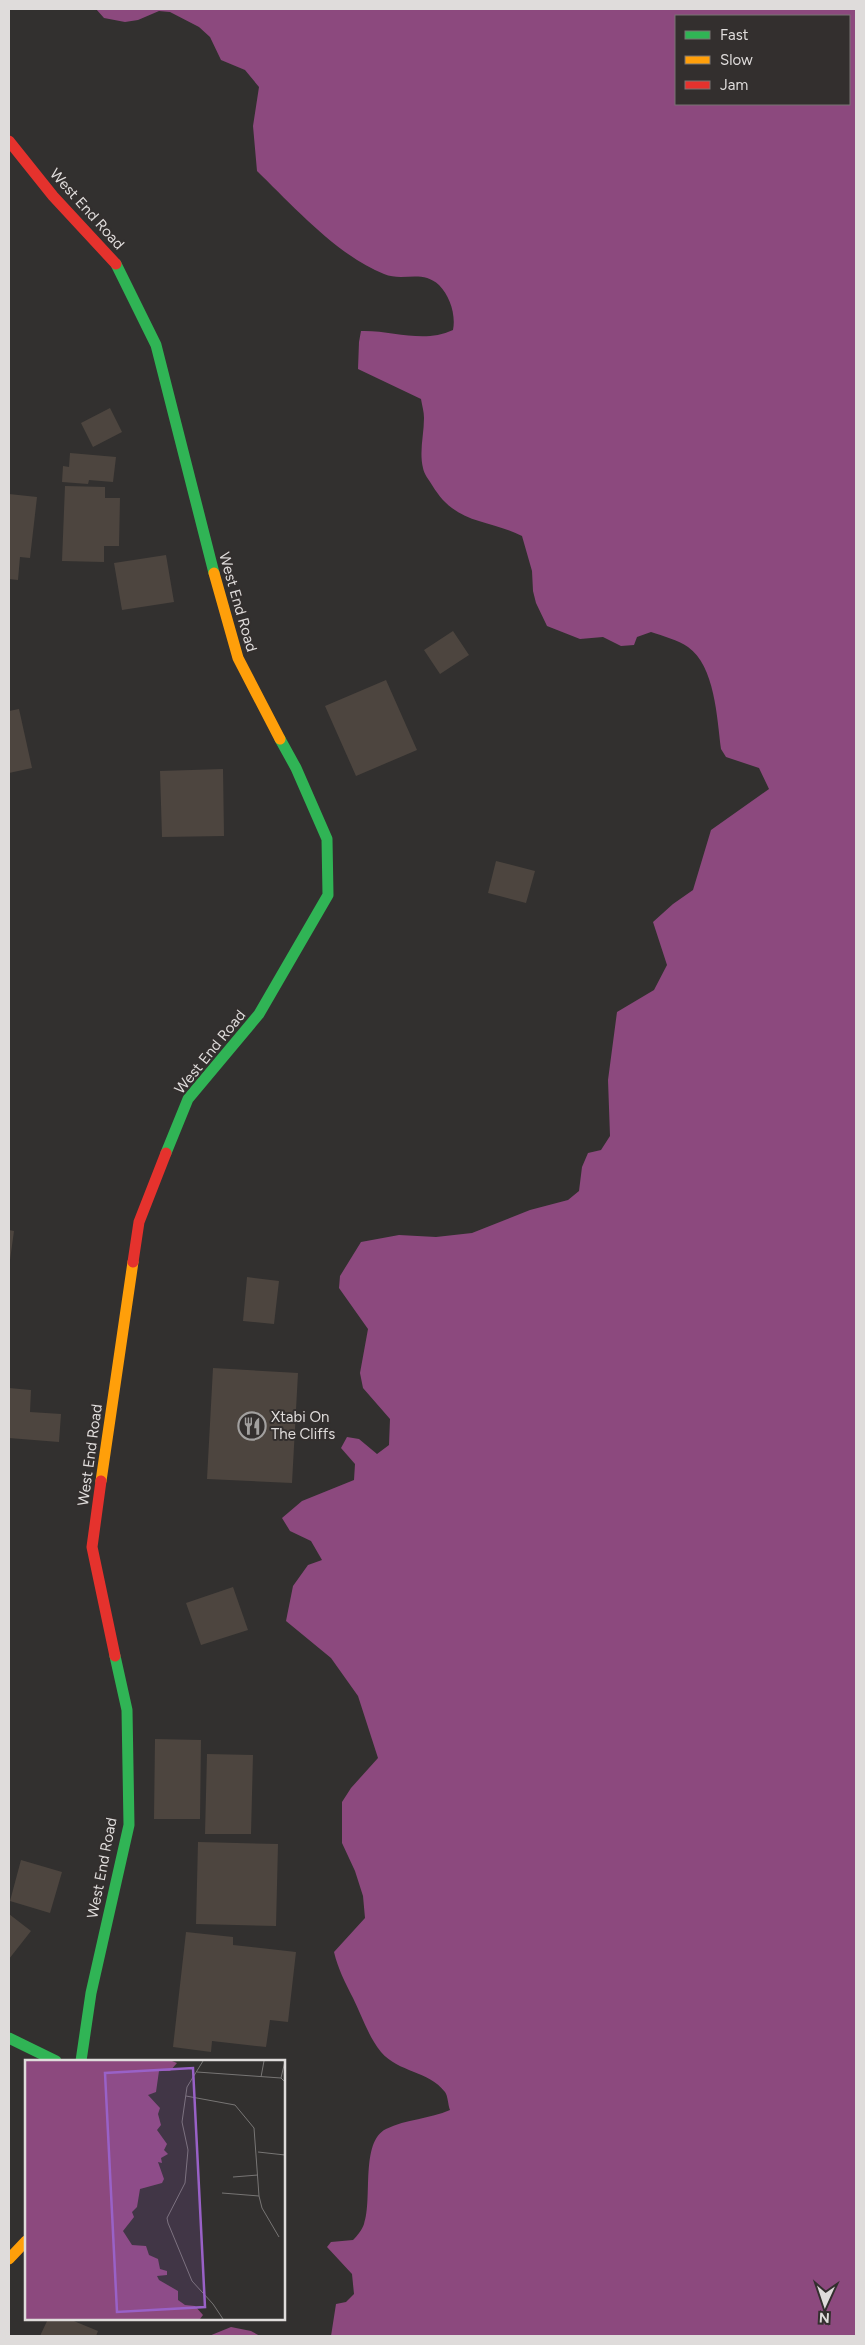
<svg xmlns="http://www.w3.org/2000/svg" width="865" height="2345" font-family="Figtree,sans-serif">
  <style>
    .water { fill: #8c497e; fill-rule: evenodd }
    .building { fill: #4d453f }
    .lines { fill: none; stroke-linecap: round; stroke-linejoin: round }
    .fast { stroke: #30b455; stroke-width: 11 }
    .slow { stroke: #ff9f0a; stroke-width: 11 }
    .jam { stroke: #e5322d; stroke-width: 11 }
    .labels { text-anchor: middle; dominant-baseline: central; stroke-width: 4; stroke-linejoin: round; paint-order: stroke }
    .street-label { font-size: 15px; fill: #dfdcdb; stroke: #332f2e }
    .poi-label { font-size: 15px; fill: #dfdcdb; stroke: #332f2e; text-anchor: start }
    .inset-road { fill: none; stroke: #777574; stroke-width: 1 }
    .view { fill: #9961c7; fill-opacity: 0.15; stroke: #9961c7; stroke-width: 2.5 }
    .inset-edge { fill: none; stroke: #dfdcdb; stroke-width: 2.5 }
  </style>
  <rect width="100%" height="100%" fill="#32302f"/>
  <path class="water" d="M 96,9 L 856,9 L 856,2336 L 331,2336 L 336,2304 L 346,2302 L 354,2294 L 352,2274 L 327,2247 L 331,2242 L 353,2240 C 357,2236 362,2230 364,2224 C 373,2199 360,2142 386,2129 C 406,2119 430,2119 450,2110 C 448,2105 448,2096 445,2092 C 428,2070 399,2073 381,2052 C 368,2036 362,2016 353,1998 C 345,1982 338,1969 334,1952 L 365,1918 L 363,1896 L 355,1871 L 342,1843 L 342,1802 L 351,1788 L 378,1758 L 358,1696 L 331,1658 L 286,1621 L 293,1586 L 308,1565 L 322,1560 L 311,1541 L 290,1531 L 282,1518 L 302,1501 L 354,1480 L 355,1464 L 341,1448 L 347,1437 L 359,1439 L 377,1454 L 389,1445 L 390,1419 L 363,1388 L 360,1373 L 368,1329 L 339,1288 L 340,1276 L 361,1242 L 399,1235 L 436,1237 L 472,1233 L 530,1210 L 568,1200 L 579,1191 L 582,1167 L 588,1153 L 601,1150 L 610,1136 L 608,1080 L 617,1012 L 654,990 L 667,965 L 653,922 L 673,904 L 693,890 L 711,830 L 769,789 L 759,768 L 726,757 L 721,749 C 717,718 715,666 688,647 C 678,640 663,636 651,632 L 637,637 L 634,645 L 621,646 L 603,637 L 580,639 L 547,626 L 536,603 L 533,591 L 532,571 L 522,536 C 485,518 456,525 432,485 C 429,480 424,474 423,468 C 419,451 424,435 424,418 C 424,412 422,405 421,399 L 358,369 L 359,342 L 361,331 C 393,330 423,344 453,330 C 456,315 450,296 439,285 C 422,269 403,282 384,274 C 338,256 292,205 257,171 L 253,126 L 259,87 L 245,70 L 221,60 L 210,37 L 199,27 L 170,12 L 159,11 L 138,20 L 125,22 L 104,18 ZM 676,16 L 849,16 L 849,104 L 676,104 Z
    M 231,2327 L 251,2331 L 260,2336 L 209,2336 Z"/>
  <path class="building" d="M 110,408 L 122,432 L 93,447 L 81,423 Z
    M 70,453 L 116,457 L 113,482 L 89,480 L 88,484 L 62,482 L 63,466 L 69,467 Z
    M 65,486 L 105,487 L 105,498 L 120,498 L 119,546 L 104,546 L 104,562 L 62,561 Z
    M 9,494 L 37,497 L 30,558 L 20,557 L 18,580 L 9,579 Z
    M 166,555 L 174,602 L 122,610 L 114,563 Z
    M 453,631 L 469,655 L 440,674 L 424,650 Z
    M 386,680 L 417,750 L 356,776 L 325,706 Z
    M 19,709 L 32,768 L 9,773 L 9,711 Z
    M 223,769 L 224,836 L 162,837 L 160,771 Z
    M 496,861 L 535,871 L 526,903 L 488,893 Z
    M 9,1230 L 14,1231 L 10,1260 L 9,1260 Z
    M 247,1277 L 279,1281 L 274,1324 L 243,1321 Z
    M 213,1368 L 298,1373 L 292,1483 L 207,1479 Z
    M 9,1388 L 31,1390 L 30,1412 L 61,1414 L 59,1442 L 9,1438 Z
    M 233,1587 L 248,1630 L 201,1645 L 186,1603 Z
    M 155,1739 L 201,1740 L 200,1819 L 154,1819 Z
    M 207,1754 L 253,1755 L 251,1834 L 205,1834 Z
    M 198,1842 L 278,1844 L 276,1926 L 196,1924 Z
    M 21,1860 L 62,1872 L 50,1913 L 10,1901 Z
    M 9,1914 L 31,1931 L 9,1959 Z
    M 186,1932 L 233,1937 L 233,1945 L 296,1952 L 288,2022 L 270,2020 L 266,2047 L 212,2041 L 211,2052 L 173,2047 Z
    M 48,2319 L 69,2319 L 98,2331 L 96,2336 L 40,2336 Z"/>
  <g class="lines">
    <path class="fast" d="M 116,264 L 156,345 L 214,573
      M 166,1153 L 188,1099 L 259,1014 L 328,895 L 327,839 L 296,768 L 280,739
      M 9,2038 L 56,2061
      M 81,2061 L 91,1993 L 129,1825 L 127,1710 L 115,1656"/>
    <path class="slow" d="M 214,573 L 238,658 L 280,739
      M 101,1481 L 133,1262
      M 9,2259 L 26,2241"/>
    <path class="jam" d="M 9,141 L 53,196 L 116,264
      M 133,1262 L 139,1222 L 166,1153
      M 101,1481 L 92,1547 L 115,1656"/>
  </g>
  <defs>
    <g id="restaurant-ring" transform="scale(1.4375)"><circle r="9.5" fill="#332f2e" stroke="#a2a09f" stroke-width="1.5"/><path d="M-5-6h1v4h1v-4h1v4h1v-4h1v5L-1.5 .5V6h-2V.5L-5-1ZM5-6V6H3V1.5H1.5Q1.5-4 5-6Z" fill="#a2a09f"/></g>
  </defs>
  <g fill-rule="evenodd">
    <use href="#restaurant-ring" x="252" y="1426"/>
  </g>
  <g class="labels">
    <g class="street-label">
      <text transform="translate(87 209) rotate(48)">West End Road</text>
      <text transform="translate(238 602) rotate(74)">West End Road</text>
      <text transform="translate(210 1052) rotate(-51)">West End Road</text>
      <text transform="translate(90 1455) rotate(-82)">West End Road</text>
      <text transform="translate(102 1868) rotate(-79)">West End Road</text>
    </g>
    <g class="poi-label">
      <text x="271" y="1417">Xtabi On<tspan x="271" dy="17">The Cliffs</tspan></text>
    </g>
  </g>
  <g transform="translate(25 2060)">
    <rect width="260" height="260" fill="#32302f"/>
    <path d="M 0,1 L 147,1 L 152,3 L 145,11 L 134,11 L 131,32 L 123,35 L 135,48 L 133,54 L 136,65 L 132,70 L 142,84 L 139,90 L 143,94 L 136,98 L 137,103 L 133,102 L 139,119 L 137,123 L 115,129 L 112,147 L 107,152 L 109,157 L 98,171 L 107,185 L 121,186 L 124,195 L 133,199 L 135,209 L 142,211 L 142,215 L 132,216 L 134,220 L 153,231 L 153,240 L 160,245 L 170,246 L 178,255 L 175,259 L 0,259 Z" fill="#8c497e"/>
    <path class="inset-road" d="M 178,1 L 162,27 L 157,62 L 163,90 L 160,123 L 142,158 L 143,163 L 167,221 L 188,244 L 198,259M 172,12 L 256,18 L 260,22M 236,17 L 239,1M 256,18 L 260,1M 161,36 L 210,45 L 229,68 L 234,136 L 197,133M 233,92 L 260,95M 208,117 L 233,115M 234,136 L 237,148 L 254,177"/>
    <path class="view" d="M 168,8 L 180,247 L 92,252 L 80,13 Z"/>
    <rect width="260" height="260" class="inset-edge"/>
  </g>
  <rect width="865" height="2345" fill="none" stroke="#dfdcdb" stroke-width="20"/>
  <rect x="675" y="15" width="175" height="90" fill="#332f2e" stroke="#787473"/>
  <rect x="685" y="31" width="25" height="8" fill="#30b455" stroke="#787473"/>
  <text x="720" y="40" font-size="15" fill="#dfdcdb">Fast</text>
  <rect x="685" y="56" width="25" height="8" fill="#ff9f0a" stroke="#787473"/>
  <text x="720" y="65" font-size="15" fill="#dfdcdb">Slow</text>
  <rect x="685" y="81" width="25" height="8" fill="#e5322d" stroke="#787473"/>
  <text x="720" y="90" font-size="15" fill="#dfdcdb">Jam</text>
  <g transform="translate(825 2305) rotate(183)" stroke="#332f2e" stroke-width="4" paint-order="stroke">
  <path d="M0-4L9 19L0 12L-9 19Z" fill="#dfdcdb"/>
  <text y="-8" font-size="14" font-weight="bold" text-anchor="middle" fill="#dfdcdb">N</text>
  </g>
</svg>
